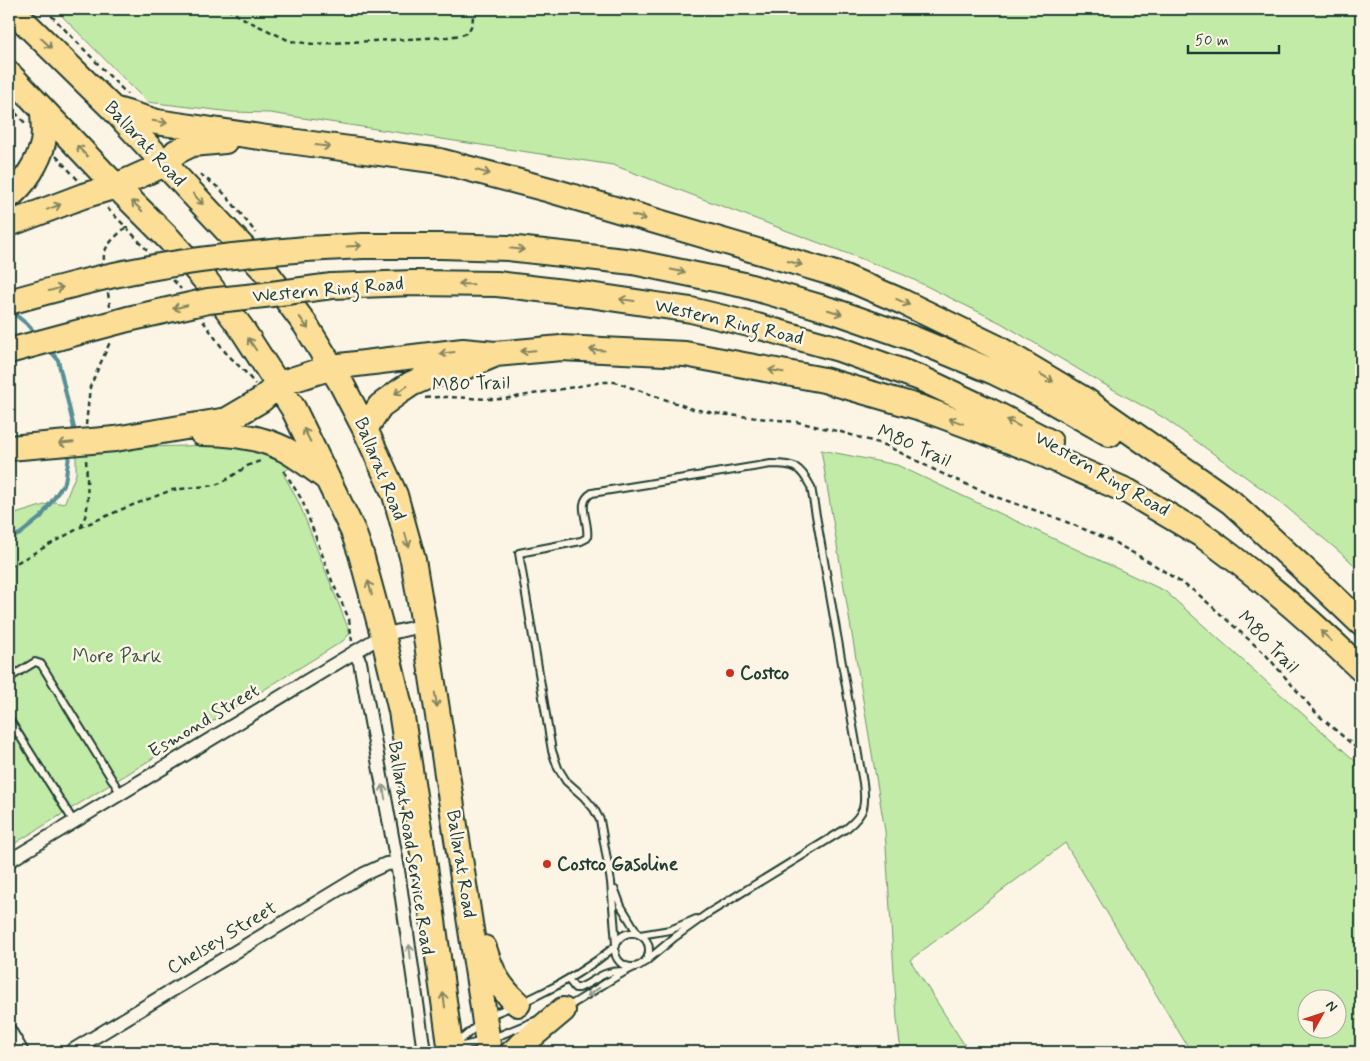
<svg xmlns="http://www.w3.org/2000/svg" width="1370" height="1061" font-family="Mynerve,sans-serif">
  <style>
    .green { fill: #c1eba7; stroke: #70946e; fill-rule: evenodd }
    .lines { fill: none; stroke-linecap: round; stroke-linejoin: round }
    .stream { stroke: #568f97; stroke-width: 4 }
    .lane-casing { stroke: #1f3d34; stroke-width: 10 }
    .street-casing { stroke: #1f3d34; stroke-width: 16 }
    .highway-casing { stroke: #1f3d34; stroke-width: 28 }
    .path { stroke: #1f3d34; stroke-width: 2.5; stroke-dasharray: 5 4; stroke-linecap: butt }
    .lane { stroke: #fcf5e5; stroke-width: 6 }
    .street { stroke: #fcf5e5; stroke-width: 12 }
    .highway { stroke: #fcde96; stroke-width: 24 }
    .highway-bridge-casing { stroke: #1f3d34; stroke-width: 28; stroke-linecap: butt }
    .highway-bridge { stroke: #fcde96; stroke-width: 24 }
    .oneway { stroke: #828560 }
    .oneway2 { stroke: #8e998c }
    .poi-dot { fill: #c8321e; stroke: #fcf5e5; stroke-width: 2 }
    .labels { text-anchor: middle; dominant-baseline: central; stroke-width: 5; stroke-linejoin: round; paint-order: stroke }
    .street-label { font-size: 19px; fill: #1f3d34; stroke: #fcf5e5 }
    .park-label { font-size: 19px; fill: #375745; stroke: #fcf5e5 }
    .poi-label { font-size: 19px; font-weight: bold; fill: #1f3d34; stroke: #fcf5e5; text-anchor: start }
  </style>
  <rect width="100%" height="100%" fill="#fcf5e5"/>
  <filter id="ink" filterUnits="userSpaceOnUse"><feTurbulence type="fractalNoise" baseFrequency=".02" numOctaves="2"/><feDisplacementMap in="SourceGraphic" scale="10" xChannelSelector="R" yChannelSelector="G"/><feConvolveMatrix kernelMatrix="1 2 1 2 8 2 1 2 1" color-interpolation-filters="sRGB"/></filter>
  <g filter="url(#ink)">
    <path class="green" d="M 55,9 L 1361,9 L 1361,572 L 1348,559 L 1279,501 L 1164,418 L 1093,378 L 1001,323 L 904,275 L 613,165 L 270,113 L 232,112 L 147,102 Z
      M 218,445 L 269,451 L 291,466 L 283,473 L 299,503 L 350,633 L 343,641 L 9,847 L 9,516 L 54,502 L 64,504 L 76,474 L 76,449 Z
      M 821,450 L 897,465 L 1165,591 L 1361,766 L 1361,1052 L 1191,1052 L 1065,843 L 910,960 L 969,1052 L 901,1052 L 897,1019 L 885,831 ZM 1338,998 L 1338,1028 L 1308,1028 L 1308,998 Z"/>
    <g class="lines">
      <path class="stream" d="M 11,311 L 28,325 L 37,335
        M 48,348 L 58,360 L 74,428 L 72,435
        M 9,538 L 20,534 L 41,517 L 65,482 L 70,450"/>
      <g class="lane-casing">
        <path id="lane" d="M 9,678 L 35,662 L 41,664 L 121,794
          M 9,719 L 74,822
          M 615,890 L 621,906 L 638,934
          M615 950a17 17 0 1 1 34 0a17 17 0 1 1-34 0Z
          M 640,935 L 670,930 L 696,919
          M 616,944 L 611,882 L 600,820 L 594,809 L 584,797 L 566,781 L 558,768 L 552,751 L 519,553 L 581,541 L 587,538 C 590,521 575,503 592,493 L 771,464 C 795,464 800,466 811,487 L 863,783 C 866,806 865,813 847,828 L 707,914 L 675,937 L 645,962
          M 568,979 L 575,988 L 579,988 C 598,980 600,971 624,971
          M 567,1007 C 590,995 611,977 635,967
          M 488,1016 C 504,1009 520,1004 536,996 C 564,983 591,966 616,946
          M 456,1044 L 479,1024
          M 454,1048 L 488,1040 L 535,1021"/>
      </g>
      <g class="street-casing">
        <path id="street" d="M 354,652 L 360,662 L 397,863 L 424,1052
          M 9,861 L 383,635 L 424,625
          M 9,1030 L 22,1052
          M 70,1052 L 364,874 L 386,864 L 397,863"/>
      </g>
      <g class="highway-casing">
        <path id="highway" d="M 11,9 L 113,109 L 266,272 L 305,324 L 341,383 L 365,429 L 395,495 L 413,560 L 424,625 L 482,1001 L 489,1052
          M 9,74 L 103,173 L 169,239 L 207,282 L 242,329 L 293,408 L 353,531 L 361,554 L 383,635 L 401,711 L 431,906 L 451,1052
          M 113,109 L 157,122 L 274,139 L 440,161 L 550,190 L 842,276 L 903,302 L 996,347 L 1085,400 L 1231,502 L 1319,583
          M 9,196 C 24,185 39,161 43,143 C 45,133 43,120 43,110
          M 9,224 L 83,196 L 116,186 L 165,164 L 176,152 L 192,144 L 225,141
          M 306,249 L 363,246 L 440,246 L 508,248 L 633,262 L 744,285 L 837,312 L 912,338 L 994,372 L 1043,396 L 1110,434
          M 332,286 L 413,283 L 497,284 L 589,295 L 691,310 L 757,326 L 839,349 L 920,378 L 988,410 L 1050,442
          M 365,429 L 380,406 L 399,392 L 411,384 L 427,377 L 465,367 L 494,355
          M 202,433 C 229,433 261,437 286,450 C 300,458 312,467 325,477
          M 115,439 L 227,420 L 261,400 L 279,384 L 332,367 L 463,351 L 495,354 L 561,348 L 685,354 L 824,380 L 921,408 L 1034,450 L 1129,492 L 1205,537
          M 1192,528 C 1253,570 1308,618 1361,669
          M 1307,573 L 1319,583 L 1361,623
          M 484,948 C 492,973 498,986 518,1004
          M 513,1052 L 563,1010"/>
      </g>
      <path class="path" d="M 45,9 L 127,94
        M 227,9 L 248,21 L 290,41 L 313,44 L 447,37 C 452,36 459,36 464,34 C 473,30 474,18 472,9
        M 9,106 L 27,125
        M 56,156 L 78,180
        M 200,174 L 220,189 L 233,204 L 256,233
        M 126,227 L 147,250
        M 104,260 C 102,246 117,236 126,227 L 105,206
        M 173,280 L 181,289
        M 108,293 L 110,307
        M 203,321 L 226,353 L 246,373 L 255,384
        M 425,398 C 451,395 477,400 504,399 L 603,382 L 615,382 L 693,409 L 720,414 L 797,422 L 841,432 L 885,445 L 943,474 L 996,497 L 1052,516 L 1110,540 L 1153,564 L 1197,593 L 1266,655 L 1317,714 L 1361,752
        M 86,425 L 90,387 L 110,342
        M 284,471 L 302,500 L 332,581 L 349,619 L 352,641
        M 81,527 L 86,514 L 88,502 L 86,458
        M 9,567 L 81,527 L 125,508 L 172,490 L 215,485 L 223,482 L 249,465 L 263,460"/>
      <use href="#lane" class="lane"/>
      <use href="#street" class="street"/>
      <use href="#highway" class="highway"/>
      <g class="highway-bridge-casing">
        <path id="highway-bridge" d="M 9,302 C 52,290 95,278 139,270 C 194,259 250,254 306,249
          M 9,351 L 128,319 L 208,301 L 264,295 L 332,286
          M 9,448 L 115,439"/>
      </g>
      <use href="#highway-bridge" class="highway-bridge"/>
    </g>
    <defs><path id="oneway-shaft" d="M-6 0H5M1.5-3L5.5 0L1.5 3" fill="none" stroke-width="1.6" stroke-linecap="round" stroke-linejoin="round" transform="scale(1.25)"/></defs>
    <g class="oneway">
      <use href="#oneway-shaft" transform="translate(46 43) rotate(44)"/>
      <use href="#oneway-shaft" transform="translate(160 122) rotate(10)"/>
      <use href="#oneway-shaft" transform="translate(323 146) rotate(7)"/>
      <use href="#oneway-shaft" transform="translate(82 151) rotate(-134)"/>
      <use href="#oneway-shaft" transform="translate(483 172) rotate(15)"/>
      <use href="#oneway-shaft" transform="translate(198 199) rotate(47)"/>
      <use href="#oneway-shaft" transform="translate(137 206) rotate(-135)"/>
      <use href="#oneway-shaft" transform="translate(54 207) rotate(-21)"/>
      <use href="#oneway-shaft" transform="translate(639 217) rotate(16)"/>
      <use href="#oneway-shaft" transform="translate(354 246) rotate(-3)"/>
      <use href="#oneway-shaft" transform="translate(517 249) rotate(6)"/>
      <use href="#oneway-shaft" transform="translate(795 263) rotate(16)"/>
      <use href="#oneway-shaft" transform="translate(678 271) rotate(12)"/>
      <use href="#oneway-shaft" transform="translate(466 284) rotate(-179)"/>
      <use href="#oneway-shaft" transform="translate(56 289) rotate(-15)"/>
      <use href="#oneway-shaft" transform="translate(627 300) rotate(-172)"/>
      <use href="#oneway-shaft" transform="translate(903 302) rotate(24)"/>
      <use href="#oneway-shaft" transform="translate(180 307) rotate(167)"/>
      <use href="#oneway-shaft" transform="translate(835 312) rotate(17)"/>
      <use href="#oneway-shaft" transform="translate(304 323) rotate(55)"/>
      <use href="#oneway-shaft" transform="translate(252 344) rotate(-124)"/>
      <use href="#oneway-shaft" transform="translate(597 350) rotate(-177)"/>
      <use href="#oneway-shaft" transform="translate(528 351) rotate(175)"/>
      <use href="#oneway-shaft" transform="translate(447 353) rotate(173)"/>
      <use href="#oneway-shaft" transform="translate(776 371) rotate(-170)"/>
      <use href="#oneway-shaft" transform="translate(1047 378) rotate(31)"/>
      <use href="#oneway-shaft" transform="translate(401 390) rotate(148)"/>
      <use href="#oneway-shaft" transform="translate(956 421) rotate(-160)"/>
      <use href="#oneway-shaft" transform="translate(1013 423) rotate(-153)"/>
      <use href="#oneway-shaft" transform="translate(307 435) rotate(-117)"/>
      <use href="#oneway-shaft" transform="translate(66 443) rotate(175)"/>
      <use href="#oneway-shaft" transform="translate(407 540) rotate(74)"/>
      <use href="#oneway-shaft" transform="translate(370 588) rotate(-105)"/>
      <use href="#oneway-shaft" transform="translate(1326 636) rotate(-137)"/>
      <use href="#oneway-shaft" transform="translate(436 700) rotate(81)"/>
      <use href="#oneway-shaft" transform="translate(444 1000) rotate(-98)"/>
    </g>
    <g class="oneway2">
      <use href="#oneway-shaft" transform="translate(384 792) rotate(-100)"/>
      <use href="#oneway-shaft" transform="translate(410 952) rotate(-96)"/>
      <use href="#oneway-shaft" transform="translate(593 992) rotate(147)"/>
    </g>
  </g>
  <g class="poi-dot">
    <circle cx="730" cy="673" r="5"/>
    <circle cx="547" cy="864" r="5"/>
  </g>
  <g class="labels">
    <g class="street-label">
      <text transform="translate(145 144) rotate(47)">Ballarat Road</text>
      <text transform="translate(328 290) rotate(-5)">Western Ring Road</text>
      <text transform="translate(729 322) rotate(13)">Western Ring Road</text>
      <text transform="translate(471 384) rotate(-2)">M80 Trail</text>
      <text transform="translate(914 446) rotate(24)">M80 Trail</text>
      <text transform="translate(380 469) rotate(68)">Ballarat Road</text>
      <text transform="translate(1102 474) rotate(30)">Western Ring Road</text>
      <text transform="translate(1268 642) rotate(46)">M80 Trail</text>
      <text transform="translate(204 721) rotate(-31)">Esmond Street</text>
      <text transform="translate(411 848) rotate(81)">Ballarat Road Service Road</text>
      <text transform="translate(461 864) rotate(81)">Ballarat Road</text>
      <text transform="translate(222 938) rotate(-31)">Chelsey Street</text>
    </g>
    <g class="park-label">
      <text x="117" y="656">More Park</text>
    </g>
    <g class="poi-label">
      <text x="740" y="673">Costco</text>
      <text x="557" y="864">Costco Gasoline</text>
    </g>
  </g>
  <rect width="1370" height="1061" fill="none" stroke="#fcf5e5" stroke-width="30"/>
  <rect x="15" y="15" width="1340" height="1031" fill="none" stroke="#1f3d34" stroke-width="2" filter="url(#ink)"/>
  <g transform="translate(1322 1014) rotate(50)"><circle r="24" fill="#fcf5e5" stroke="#a4ab9e"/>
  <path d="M0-4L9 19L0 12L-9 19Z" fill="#c8321e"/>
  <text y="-8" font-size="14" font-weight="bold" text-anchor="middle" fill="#1f3d34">N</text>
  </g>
  <path d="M1188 45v8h91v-8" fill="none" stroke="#1f3d34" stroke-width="2.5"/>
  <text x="1195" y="45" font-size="15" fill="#1f3d34" stroke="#fcf5e5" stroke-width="4" paint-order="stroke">50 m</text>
</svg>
